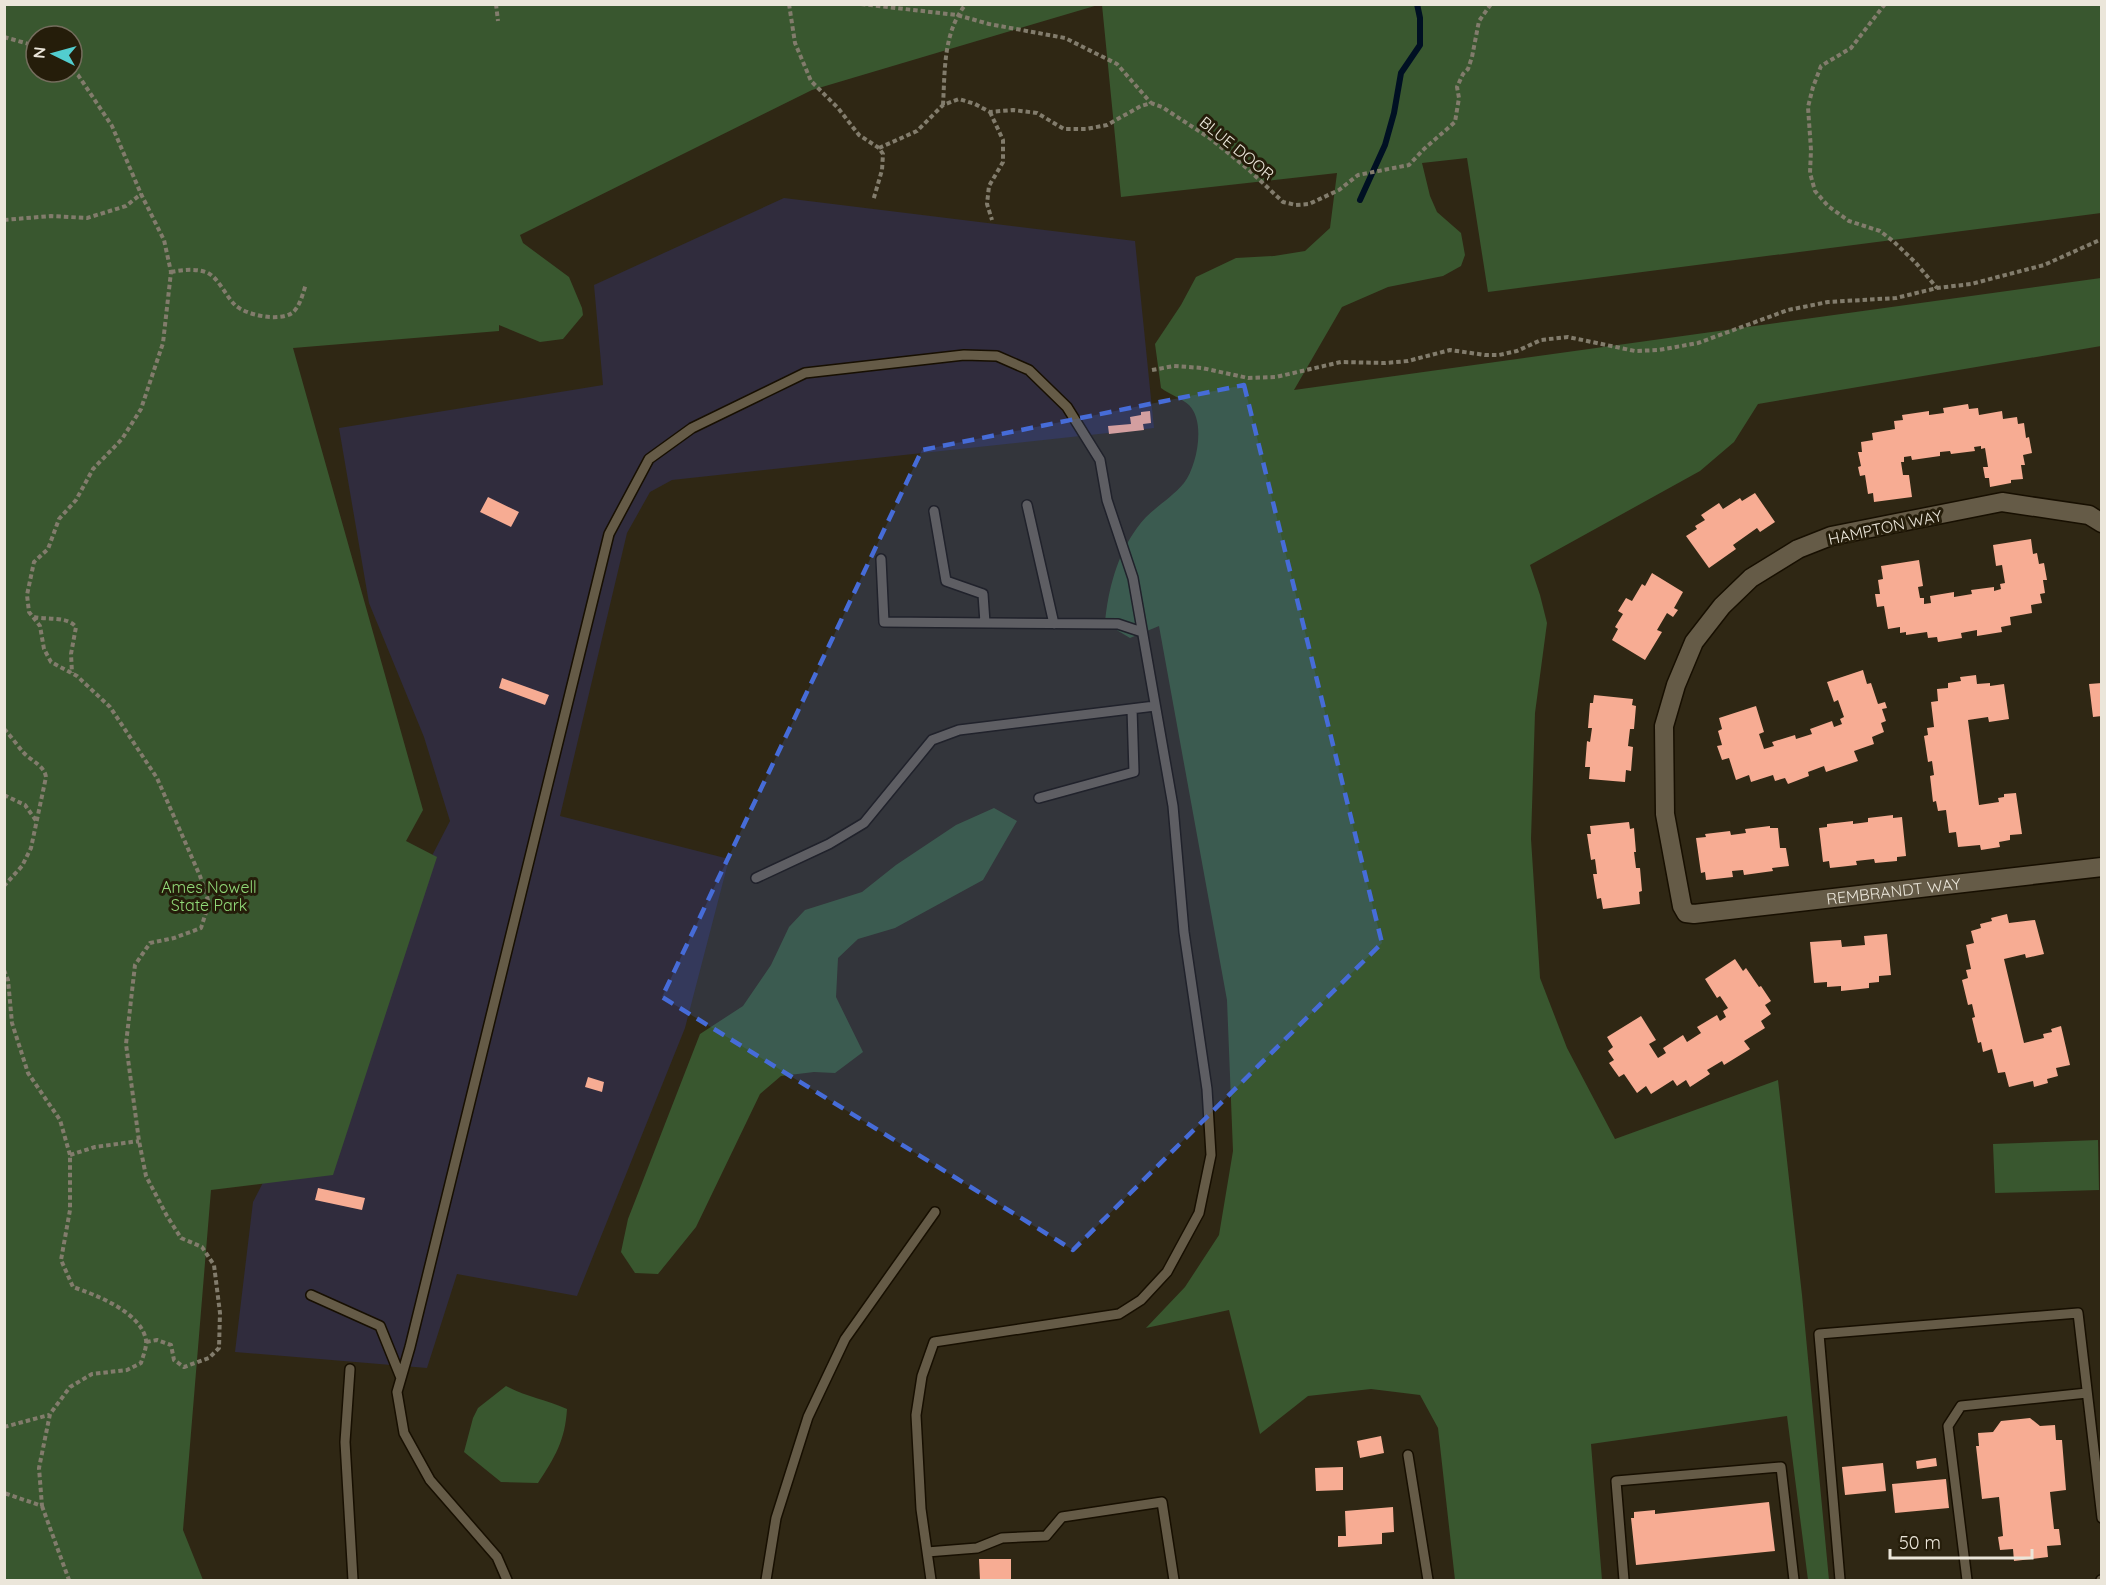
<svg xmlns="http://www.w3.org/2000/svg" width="2106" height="1585" font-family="Quicksand,sans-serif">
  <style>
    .industrial { fill: #302c3d }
    .green { fill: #39572f; fill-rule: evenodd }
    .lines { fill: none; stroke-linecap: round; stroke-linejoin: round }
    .stream { stroke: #001023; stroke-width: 6 }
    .building { fill: #f7ac93 }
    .service-casing { stroke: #170f01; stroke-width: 12 }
    .minor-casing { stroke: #170f01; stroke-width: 21 }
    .path { stroke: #827c6c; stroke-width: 4; stroke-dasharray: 4.5 3; stroke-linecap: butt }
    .service { stroke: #655b47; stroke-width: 9 }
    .minor { stroke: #655b47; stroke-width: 18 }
    .marked { fill: #466cd8; fill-opacity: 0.2; stroke: #466cd8; stroke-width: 4.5; stroke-dasharray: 12 8; stroke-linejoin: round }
    .labels { text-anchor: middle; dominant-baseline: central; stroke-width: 6; stroke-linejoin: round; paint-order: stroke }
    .street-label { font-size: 16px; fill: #ebe6da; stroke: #251d0a }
    .park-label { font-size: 16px; fill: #92db79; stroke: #251d0a }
  </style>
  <rect width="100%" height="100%" fill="#2f2714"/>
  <path class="industrial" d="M 784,198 L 1135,241 L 1154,428 L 672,480 L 650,492 L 627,533 L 560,816 L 729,859 L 685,1028 L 577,1296 L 457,1274 L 427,1368 L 235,1352 L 253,1202 L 450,821 L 424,737 L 369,603 L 339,428 L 603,385 L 594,285 Z"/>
  <path class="green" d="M 5,4 L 1098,5 L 812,90 L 520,235 L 523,243 L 569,277 L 582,308 L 583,315 L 563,339 L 540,342 L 499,325 L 499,331 L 293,348 L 423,810 L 406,841 L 437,857 L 333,1175 L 211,1190 L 183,1530 L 203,1580 L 5,1580 ZM 36,36 L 72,36 L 72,72 L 36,72 Z
    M 1102,5 L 2101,5 L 2101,213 L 1488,292 L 1467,158 L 1422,163 L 1430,196 L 1437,212 L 1461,233 L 1465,255 L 1461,266 L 1443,276 L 1388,287 L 1342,307 L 1294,390 L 2101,278 L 2101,346 L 1758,404 L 1734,442 L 1700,471 L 1530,565 L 1540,595 L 1547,623 L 1535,713 L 1531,839 L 1540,978 L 1567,1048 L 1615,1139 L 1778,1080 L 1802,1295 L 1829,1580 L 1808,1580 L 1787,1416 L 1591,1444 L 1602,1580 L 1455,1580 L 1438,1428 L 1420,1395 L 1371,1389 L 1308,1396 L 1260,1434 L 1229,1310 L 1146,1328 L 1185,1287 L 1219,1235 L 1233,1151 L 1227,1000 L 1159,626 L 1130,638 L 1105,623 C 1108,590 1117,555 1137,528 C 1149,510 1170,500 1184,483 C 1197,466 1206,422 1189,405 C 1181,398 1169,394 1161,388 L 1155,344 L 1181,305 L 1196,277 L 1236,258 L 1274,256 L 1305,251 L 1330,228 L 1337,173 L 1121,197 Z
    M 994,808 L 1017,821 L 983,880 L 895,928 L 858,939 L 838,958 L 836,997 L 863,1052 L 835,1073 L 814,1072 L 781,1076 L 760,1094 L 696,1227 L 658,1274 L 635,1273 L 621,1252 L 628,1219 L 700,1034 L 743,1006 L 771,965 L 789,927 L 805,910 L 862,892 L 896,865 L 956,825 Z
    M 2098,1140 L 2099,1190 L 1995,1193 L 1993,1144 Z
    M 506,1386 C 526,1397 547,1400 567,1409 C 565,1441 555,1457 538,1483 L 501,1482 L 464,1452 L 473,1418 L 478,1408 Z"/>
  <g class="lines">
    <path class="stream" d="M 1360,200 L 1385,145 L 1394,113 L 1401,73 L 1420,45 L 1420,18 L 1417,4"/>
  </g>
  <path class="building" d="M 1968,404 L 1969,409 L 1978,408 L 1979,415 L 2002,411 L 2003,419 L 2017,417 L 2018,424 L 2024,423 L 2026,438 L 2029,437 L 2032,453 L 2023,455 L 2025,465 L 2021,465 L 2023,479 L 2011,480 L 2011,483 L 1990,487 L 1989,478 L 1985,478 L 1983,467 L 1988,467 L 1985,448 L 1981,449 L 1981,446 L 1974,447 L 1975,451 L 1951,454 L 1950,451 L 1940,452 L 1940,456 L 1912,460 L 1911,456 L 1904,457 L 1904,462 L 1901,462 L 1903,475 L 1909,475 L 1912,497 L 1874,502 L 1873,493 L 1868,494 L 1865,475 L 1860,476 L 1858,467 L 1861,466 L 1858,452 L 1862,452 L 1861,442 L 1873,440 L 1872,433 L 1895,429 L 1894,421 L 1903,420 L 1902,415 L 1929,411 L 1929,415 L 1944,413 L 1943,408 Z
    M 1150,411 L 1151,423 L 1143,424 L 1144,430 L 1109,434 L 1108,426 L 1131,424 L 1130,417 L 1141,415 L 1141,412 Z
    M 1755,493 L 1775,522 L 1760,532 L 1757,528 L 1733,545 L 1736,549 L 1709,568 L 1686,536 L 1697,529 L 1695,526 L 1705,520 L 1701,515 L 1719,503 L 1723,509 L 1740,498 L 1742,501 Z
    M 488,497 L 519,512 L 511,527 L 480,512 Z
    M 2031,539 L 2033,554 L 2037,553 L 2039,564 L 2044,563 L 2047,580 L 2043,580 L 2045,593 L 2040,594 L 2042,603 L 2031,605 L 2032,613 L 2010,617 L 2011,625 L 2001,627 L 2002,632 L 1977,636 L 1977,630 L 1961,633 L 1962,638 L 1938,642 L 1937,637 L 1928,638 L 1927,632 L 1906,635 L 1906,632 L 1900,633 L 1900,627 L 1888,629 L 1884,606 L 1877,607 L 1875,594 L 1880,594 L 1878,580 L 1883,579 L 1881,566 L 1919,560 L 1923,586 L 1918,587 L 1920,598 L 1924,598 L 1924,604 L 1931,603 L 1930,596 L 1954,592 L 1954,597 L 1972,594 L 1971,590 L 1994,587 L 1994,591 L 2001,589 L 2000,584 L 2005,583 L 2002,565 L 1996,566 L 1993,545 Z
    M 1652,573 L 1683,592 L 1674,608 L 1678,610 L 1673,617 L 1667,613 L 1657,630 L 1662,632 L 1645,660 L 1612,640 L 1618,629 L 1615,627 L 1623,614 L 1618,611 L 1626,598 L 1632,601 L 1642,584 L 1645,586 Z
    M 1863,670 L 1867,684 L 1871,683 L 1878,704 L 1885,702 L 1887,708 L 1882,709 L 1886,721 L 1881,723 L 1884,732 L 1872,737 L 1874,744 L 1854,751 L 1858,761 L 1826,772 L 1824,766 L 1808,772 L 1809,776 L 1788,784 L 1785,778 L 1775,781 L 1773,775 L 1751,782 L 1749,775 L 1736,780 L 1729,758 L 1722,760 L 1717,746 L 1722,745 L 1718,731 L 1722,729 L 1719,718 L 1756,706 L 1764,732 L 1759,734 L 1764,749 L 1774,746 L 1772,742 L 1795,735 L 1796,739 L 1812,734 L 1810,729 L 1832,721 L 1834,727 L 1842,724 L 1840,719 L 1844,717 L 1838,700 L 1834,702 L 1827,682 Z
    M 1976,675 L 1977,684 L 1990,683 L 1990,686 L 2004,684 L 2009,719 L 1989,722 L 1988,717 L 1968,720 L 1979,805 L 1999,802 L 1998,798 L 2004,797 L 2004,794 L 2016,793 L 2022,834 L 2010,835 L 2010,840 L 1999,842 L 2000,847 L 1981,850 L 1980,845 L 1958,847 L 1956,832 L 1949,833 L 1946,810 L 1938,811 L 1936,801 L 1933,802 L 1930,776 L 1934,775 L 1932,761 L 1928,762 L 1924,736 L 1928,735 L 1927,728 L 1934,727 L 1931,702 L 1938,701 L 1937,689 L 1948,688 L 1948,683 L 1961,681 L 1960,677 Z
    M 502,678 L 549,695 L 545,705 L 499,688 Z
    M 2102,683 L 2102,716 L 2093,717 L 2089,684 Z
    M 1594,695 L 1633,699 L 1632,705 L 1636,706 L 1634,729 L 1630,729 L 1628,746 L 1633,747 L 1631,771 L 1626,770 L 1625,782 L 1589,779 L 1590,767 L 1585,767 L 1587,741 L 1590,742 L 1592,728 L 1588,728 L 1590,703 L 1593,703 Z
    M 1893,815 L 1893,818 L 1902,817 L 1906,856 L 1897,857 L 1897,861 L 1875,863 L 1874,859 L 1856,861 L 1857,865 L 1830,868 L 1829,861 L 1823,862 L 1819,828 L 1827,827 L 1827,824 L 1853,821 L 1853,824 L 1868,822 L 1868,818 Z
    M 1629,822 L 1630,829 L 1634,828 L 1636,852 L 1634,852 L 1636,868 L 1640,868 L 1642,891 L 1639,892 L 1640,904 L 1603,909 L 1601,898 L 1597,899 L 1593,874 L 1597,874 L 1595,859 L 1591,860 L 1587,834 L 1591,834 L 1590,826 Z
    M 1770,826 L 1770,828 L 1778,828 L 1780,848 L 1786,848 L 1789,866 L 1772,868 L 1773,871 L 1744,875 L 1743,870 L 1732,871 L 1733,877 L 1706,880 L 1705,872 L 1701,873 L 1696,838 L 1706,837 L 1705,834 L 1730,831 L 1731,835 L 1746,833 L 1745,829 Z
    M 2007,914 L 2009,923 L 2035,920 L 2044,954 L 2026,958 L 2025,954 L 2004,959 L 2024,1043 L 2044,1038 L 2043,1034 L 2052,1032 L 2051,1029 L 2061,1026 L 2070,1065 L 2056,1068 L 2058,1076 L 2047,1079 L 2048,1083 L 2034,1087 L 2033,1081 L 2009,1087 L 2005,1072 L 1998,1073 L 1992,1049 L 1983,1052 L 1981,1042 L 1978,1043 L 1972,1018 L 1975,1017 L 1972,1004 L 1968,1005 L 1962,980 L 1968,978 L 1966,970 L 1971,969 L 1966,945 L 1974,943 L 1971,931 L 1981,928 L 1980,924 L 1992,921 L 1991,918 Z
    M 1887,934 L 1891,975 L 1879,976 L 1879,982 L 1869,983 L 1869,988 L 1841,991 L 1841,986 L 1827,987 L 1827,982 L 1814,983 L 1810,942 L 1841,940 L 1842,947 L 1865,945 L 1864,936 Z
    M 1735,959 L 1743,971 L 1746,968 L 1759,987 L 1761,986 L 1771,1001 L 1765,1005 L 1771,1014 L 1761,1021 L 1765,1028 L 1744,1041 L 1750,1049 L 1724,1065 L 1722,1061 L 1707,1070 L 1710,1074 L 1690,1087 L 1686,1080 L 1677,1086 L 1673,1080 L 1651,1094 L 1646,1086 L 1637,1093 L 1624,1074 L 1619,1077 L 1609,1063 L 1614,1060 L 1608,1051 L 1613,1047 L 1607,1037 L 1641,1016 L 1656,1040 L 1649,1044 L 1658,1058 L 1666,1053 L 1663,1048 L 1683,1035 L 1687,1042 L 1701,1033 L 1697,1027 L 1717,1015 L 1720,1021 L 1726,1017 L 1723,1011 L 1728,1008 L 1720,996 L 1717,998 L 1705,979 Z
    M 588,1077 L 604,1082 L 602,1092 L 585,1087 Z
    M 318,1188 L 365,1198 L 362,1210 L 315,1200 Z
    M 2030,1418 L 2040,1426 L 2055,1425 L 2056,1440 L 2062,1440 L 2066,1490 L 2050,1492 L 2054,1529 L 2059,1529 L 2061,1545 L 2047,1546 L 2048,1557 L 2014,1561 L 2013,1549 L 2000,1550 L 1998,1537 L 2003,1536 L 1999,1497 L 1982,1499 L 1976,1446 L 1979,1446 L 1978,1433 L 1993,1432 L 2001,1421 Z
    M 1381,1436 L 1384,1453 L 1360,1458 L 1357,1441 Z
    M 1936,1458 L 1937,1466 L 1917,1469 L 1916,1461 Z
    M 1883,1463 L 1886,1491 L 1845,1495 L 1842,1467 Z
    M 1343,1467 L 1343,1490 L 1316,1491 L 1315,1468 Z
    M 1946,1479 L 1949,1508 L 1895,1513 L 1892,1484 Z
    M 1769,1502 L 1775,1551 L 1636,1565 L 1631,1518 L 1634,1518 L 1634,1512 L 1655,1510 L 1655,1514 Z
    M 1393,1507 L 1394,1532 L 1382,1533 L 1382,1544 L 1338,1547 L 1338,1536 L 1346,1536 L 1345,1511 Z
    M 979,1559 L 1011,1559 L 1011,1580 L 980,1580 Z"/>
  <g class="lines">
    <g class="service-casing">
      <path id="service" d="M 1027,505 L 1054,624
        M 934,511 L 946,581 L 983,594 L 985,623
        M 881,559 L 884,622 L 1118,624 L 1142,632
        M 1039,798 L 1134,772 L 1132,709
        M 756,878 L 829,844 L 864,823 L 932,740 L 959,730 L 1155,706
        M 311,1295 L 380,1326 L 401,1378
        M 350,1369 L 345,1442 L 353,1580
        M 1408,1455 L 1428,1580
        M 927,1552 L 977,1548 L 1002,1538 L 1046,1536 L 1062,1517 L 1162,1502 L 1174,1580
        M 507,1580 L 497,1557 L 430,1480 L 404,1433 L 397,1392 L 410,1347 L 609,534 L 649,459 L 692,428 L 805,373 L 964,355 L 997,356 L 1029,370 L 1067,407 L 1100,460 L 1107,500 L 1133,578 L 1173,806 L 1184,932 L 1207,1089 L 1211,1155 L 1199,1213 L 1167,1272 L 1141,1300 L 1119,1314 L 934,1342 L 922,1376 L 916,1415 L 921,1509 L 931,1580
        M 766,1580 L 776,1518 L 808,1417 L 845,1339 L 935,1212
        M 1624,1580 L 1616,1481 L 1781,1467 L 1794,1580
        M 1840,1580 L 1819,1334 L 2078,1313 L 2102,1518
        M 1967,1580 L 1948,1426 L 1961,1406 L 2087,1393
        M 2101,1580 L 2102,1580"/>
    </g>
    <g class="minor-casing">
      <g id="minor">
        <path id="s1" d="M 2102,523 L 2089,515 L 2002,502 L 1831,536 L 1798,549 L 1751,578 L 1722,606 L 1694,642 L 1676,685 L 1664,726 L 1665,814 L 1682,906 L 1686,913 L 1694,914 L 2102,867"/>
      </g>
    </g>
    <path class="path" d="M 496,4 L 498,21
      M 789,4 L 795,43 L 811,81 L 838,108 L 859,135 L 879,148 L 883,154 L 882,170 L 873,201
      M 861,4 L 957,15 L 989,24 L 1065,38 L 1117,64 L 1151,103
      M 1885,4 L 1851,48 L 1821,66 L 1813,87 L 1808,107 L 1811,150 L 1810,173 L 1815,191 L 1828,206 L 1849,221 L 1880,231 L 1893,241 L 1915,262 L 1937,288
      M 4,37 L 36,46
      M 72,70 L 78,75 L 112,126 L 141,194 L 164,240 L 171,272 L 163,343 L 141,409 L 122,439 L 93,469 L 76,500 L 59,519 L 48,549 L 34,562 L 27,595 L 29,612 L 40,626 L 44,649 L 51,662 L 77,676 L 110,707 L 157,778 L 200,876 L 209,903 L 201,928 L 174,938 L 150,943 L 135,965 L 126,1044 L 139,1141 L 146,1176 L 167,1216 L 181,1238 L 202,1247 L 214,1265 L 220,1313 L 219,1348 L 209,1358 L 184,1367 L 174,1360 L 171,1345 L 157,1340 L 146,1342
      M 943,105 C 945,71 943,32 966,4
      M 990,112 L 1003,140 L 1003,162 L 989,186 L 987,204 L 992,220
      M 879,148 L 917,131 L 943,105 L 959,99 L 975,104 L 990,112 L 1013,110 L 1037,113 L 1064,129 L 1086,129 L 1107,125 L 1141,106 L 1151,103 L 1162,107 L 1211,139 L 1249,170 L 1283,202 L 1296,205 L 1309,204 L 1339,190 L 1358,175 L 1409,165 L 1424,149 L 1455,122 L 1459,98 L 1457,87 L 1463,74 L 1468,69 L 1472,57 L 1479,21 L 1491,4
      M 4,220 L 51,216 L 87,218 L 126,206 L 141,194
      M 171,272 C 183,270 196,268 208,273 C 219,279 226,296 235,305 C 246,315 278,322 292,313 C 300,307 303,293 306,284
      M 1152,370 L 1174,366 L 1202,368 L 1248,378 L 1276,377 L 1341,362 L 1385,363 L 1408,361 L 1450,350 L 1485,355 L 1499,355 L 1517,351 L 1541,340 L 1568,337 L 1635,351 L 1659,350 L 1698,343 L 1788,310 L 1828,302 L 1896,298 L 1937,288 L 1971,284 L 2044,265 L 2102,239
      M 34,617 C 47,620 67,616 76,627 L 71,654 L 72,673
      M 4,729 C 11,736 17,745 23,752 C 31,761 44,765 46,777 L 31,848 L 22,866 L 4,886
      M 4,795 L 25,805 L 37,822
      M 4,970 L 8,980 L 12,1023 L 28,1073 L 60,1120 L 70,1155 L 70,1210 L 61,1260 L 73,1287 C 96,1295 141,1312 146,1340 C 147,1347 143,1356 141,1363 L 127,1370 L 92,1374 L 70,1387 L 50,1414 L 39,1468 L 42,1506 L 4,1493
      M 70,1155 L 95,1147 L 139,1141
      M 4,1427 L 49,1415
      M 42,1506 L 69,1580"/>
    <use href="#service" class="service"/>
    <use href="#minor" class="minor"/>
  </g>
  <path class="marked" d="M 1244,385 L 1382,943 L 1073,1250 L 662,997 L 922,450 Z"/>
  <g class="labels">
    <g class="street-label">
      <text transform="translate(1237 148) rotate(39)">BLUE DOOR</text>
      <text transform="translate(1885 527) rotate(-12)">HAMPTON WAY</text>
      <text stroke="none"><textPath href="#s1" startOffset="942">REMBRANDT WAY</textPath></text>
    </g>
    <g class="park-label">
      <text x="209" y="887">Ames Nowell<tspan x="209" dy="18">State Park</tspan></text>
    </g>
  </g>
  <rect width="2106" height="1585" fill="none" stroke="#ebe6da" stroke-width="12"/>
  <g transform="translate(54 54) rotate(275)"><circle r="28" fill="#251d0a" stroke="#746d5d" stroke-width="1.5"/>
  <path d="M0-4.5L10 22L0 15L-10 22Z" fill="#52cdcf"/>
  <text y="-9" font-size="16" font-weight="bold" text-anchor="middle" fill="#ebe6da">N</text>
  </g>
  <path d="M1890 1549v9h142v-9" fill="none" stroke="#ebe6da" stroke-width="3"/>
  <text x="1899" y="1549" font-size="18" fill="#ebe6da" stroke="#251d0a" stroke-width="4.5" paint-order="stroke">50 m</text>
</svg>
